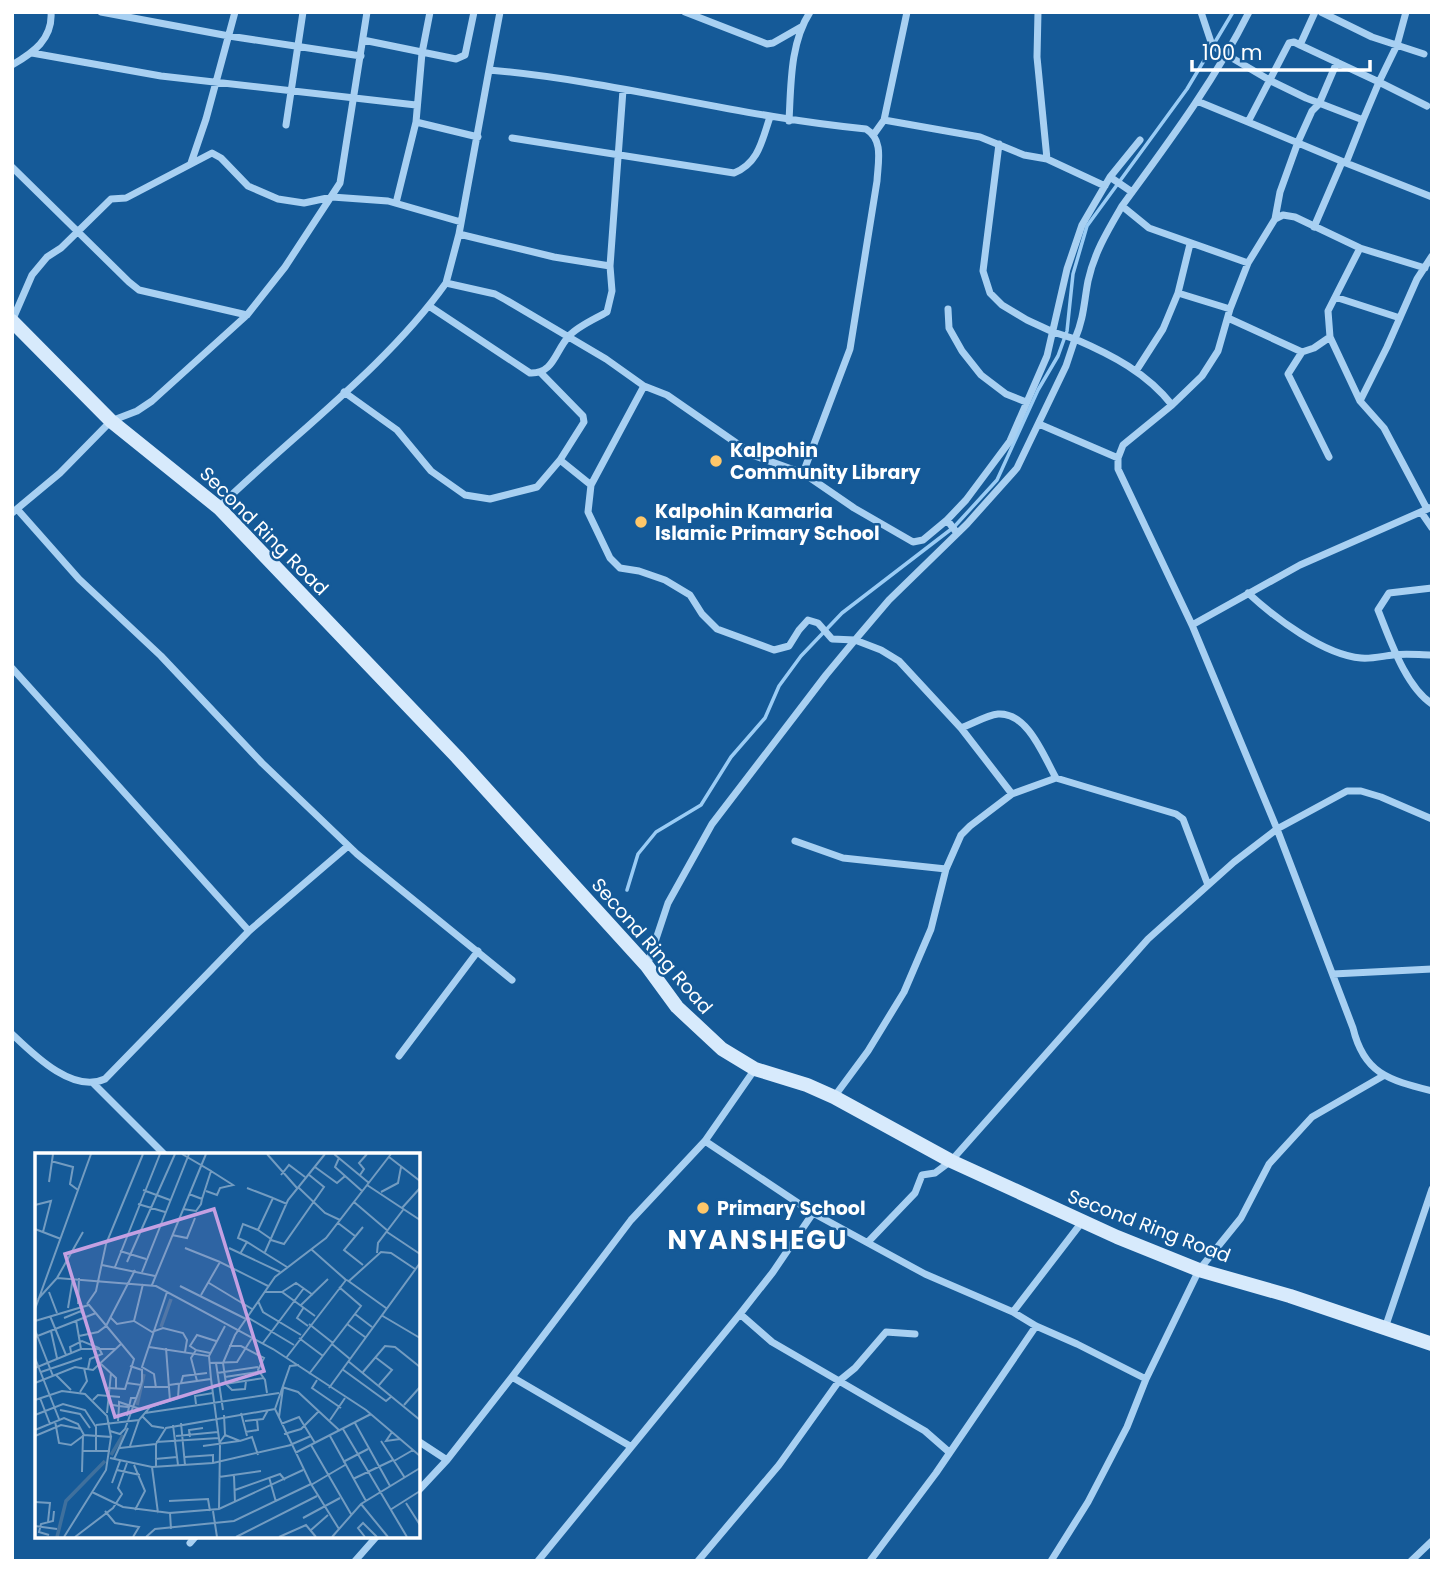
<svg xmlns="http://www.w3.org/2000/svg" width="1444" height="1573" font-family="Poppins,sans-serif">
  <style>
    .lines { fill: none; stroke-linecap: round; stroke-linejoin: round }
    .stream { stroke: #9accf5; stroke-width: 3.5 }
    .street { stroke: #a8d0f2; stroke-width: 7 }
    .secondary { stroke: #d7eafc; stroke-width: 14 }
    .poi-dot { fill: #ffc769; stroke: #155a98; stroke-width: 2.5 }
    .labels { text-anchor: middle; dominant-baseline: central; stroke-width: 5; stroke-linejoin: round; paint-order: stroke }
    .poi-label { font-size: 19px; font-weight: bold; fill: #fff; stroke: #155a98; text-anchor: start }
    .street-label { font-size: 19px; fill: #fff; stroke: #155a98 }
    .district-label { font-size: 26px; font-weight: bold; letter-spacing: 2px; fill: #fff; stroke: #155a98 }
    .inset-river { fill: none; stroke: #3f709d; stroke-width: 3.5 }
    .inset-road { fill: none; stroke: #739cc1; stroke-width: 2 }
    .view { fill: #c4a0e2; fill-opacity: 0.15; stroke: #c4a0e2; stroke-width: 3.5 }
    .inset-edge { fill: none; stroke: #fff; stroke-width: 3.5 }
  </style>
  <rect width="100%" height="100%" fill="#155a98"/>
  <g class="lines">
    <path class="stream" d="M 627,890 L 638,854 L 656,832 L 701,805 L 731,757 L 765,718 L 779,686 L 801,656 L 842,613 L 954,527 L 997,480 L 1038,390 L 1058,356 L 1067,331 L 1073,274 L 1087,226 L 1187,89 L 1233,12"/>
    <path class="street" d="M 101,12 L 229,36 L 361,56
      M 500,12 L 489,70 C 616,81 739,117 866,129 C 884,140 878,162 877,181 L 850,349 L 803,473
      M 685,12 L 767,44 L 773,43 L 801,27
      M 1038,12 L 1037,57 L 1047,159
      M 1201,12 L 1212,45 L 1227,55 L 1271,81 L 1306,98 L 1363,120 L 1379,82 L 1300,45
      M 1321,12 L 1372,37 L 1424,54
      M 1406,12 L 1397,45 L 1379,82 L 1427,106
      M 363,40 L 456,59 L 465,55 L 474,12
      M 32,53 L 161,76 L 416,105
      M 12,65 C 33,53 53,39 51,12
      M 489,70 L 459,234 L 446,283 L 495,294 L 506,300 L 606,359 L 644,386 L 667,395 L 755,456 L 803,473 L 854,508 L 913,542 L 923,540 L 947,520 L 957,533
      M 1197,101 L 1248,122 L 1289,43 L 1294,42 L 1300,45 L 1315,12
      M 884,120 L 980,137 L 1024,155 L 1047,159 L 1105,186
      M 789,121 C 791,85 790,43 810,12
      M 416,122 L 478,137
      M 1248,122 L 1346,163 L 1363,120
      M 286,125 L 303,12
      M 874,134 L 884,120 L 907,12
      M 512,138 L 734,173 C 759,163 762,140 770,117
      M 191,163 L 206,119 L 235,12
      M 1346,163 L 1432,197
      M 12,167 L 129,282 L 139,290 L 247,315
      M 1132,192 L 1110,177 L 1140,140
      M 396,203 L 416,122 L 422,53 L 430,12
      M 1122,206 C 1168,143 1214,82 1249,12
      M 1275,219 L 1280,192 L 1298,142 L 1312,111 L 1319,104 L 1337,62
      M 1314,227 L 1342,162
      M 459,234 L 554,257 L 610,266
      M 1190,244 L 1178,293 L 1230,309
      M 1360,248 L 1328,311 L 1330,337 L 1360,401 L 1384,428 L 1427,509
      M 1425,268 L 1360,248 L 1295,217 L 1283,215 L 1275,219 L 1256,250 L 1248,263 L 1230,309 L 1218,351 L 1202,376 L 1172,405 L 1123,445 L 1118,458 L 1118,469 L 1192,625 L 1277,829 L 1353,1028 C 1364,1074 1389,1080 1432,1091
      M 1335,297 L 1400,318
      M 429,306 L 530,373 C 554,374 555,351 569,336 C 578,326 595,319 607,312 L 612,291 L 610,266 L 623,90
      M 948,309 L 949,328 L 962,351 L 981,375 L 1006,394 L 1026,402
      M 1228,318 L 1302,352 L 1314,348 L 1330,337
      M 12,321 L 32,275 L 47,257 L 61,248 L 111,199 L 126,198 L 212,153 L 221,158 L 248,186 L 278,199 L 304,203 L 332,197 L 388,201 L 461,222
      M 1302,352 L 1288,374 L 1329,457
      M 1136,371 L 1163,329 L 1178,293
      M 644,386 L 591,485 L 588,512 L 610,558 L 620,568 L 639,571 L 665,580 L 690,595 L 702,614 L 717,629 L 774,650 L 789,646 L 799,630 L 808,620 L 818,623 L 832,639 L 855,640 L 881,650 L 899,661 L 961,728 L 1012,794
      M 344,392 L 397,430 L 431,471 L 465,495 L 490,499 L 537,487 L 560,460 L 584,422 L 583,416 L 541,373
      M 1360,401 L 1387,347 L 1417,279 L 1432,256
      M 1172,405 C 1147,373 1112,355 1075,339 C 1084,318 1084,302 1088,281 C 1094,253 1108,230 1122,206 L 1149,228 L 1248,263
      M 1039,424 L 1118,458
      M 560,460 L 591,485
      M 219,507 C 293,435 386,367 446,283
      M 17,509 L 79,579 L 161,656 L 262,763 L 357,854 L 512,980
      M 1421,512 L 1432,528
      M 12,513 L 60,473 L 111,421 L 137,411 L 152,401 L 247,315 L 285,267 L 340,183 L 367,12
      M 947,520 L 966,500 L 1010,441 L 1047,356 L 1067,269 L 1082,225 L 1110,177
      M 1432,588 L 1389,593 L 1378,610 C 1390,639 1405,686 1432,704
      M 1248,593 C 1275,618 1324,655 1361,658 C 1372,659 1383,656 1393,655 C 1406,653 1419,655 1432,655
      M 1192,625 L 1300,565 L 1432,507
      M 12,668 L 249,931
      M 961,728 C 972,724 987,715 998,714 C 1028,712 1044,757 1056,778
      M 795,841 L 843,858 L 946,869
      M 647,966 L 668,903 L 712,824 L 826,675 L 855,640 L 889,600 L 967,524 L 1017,468 L 1066,366 L 1075,339 L 1053,332 L 1027,320 L 1002,305 L 990,293 L 983,271 L 999,144
      M 1333,974 L 1432,969
      M 12,1034 C 34,1055 73,1094 105,1079 L 249,931 L 348,846
      M 399,1056 L 478,951
      M 94,1084 L 165,1155
      M 834,1097 L 868,1051 L 904,992 L 931,929 L 946,869 L 961,835 L 970,826 L 1012,794 L 1056,778 L 1176,814 L 1183,819 L 1208,885
      M 705,1141 L 813,1213 L 925,1274 L 1013,1312 L 1036,1326 L 1077,1344 L 1146,1379
      M 868,1242 L 915,1193 L 922,1175 L 935,1173 L 951,1161 L 1148,939 L 1234,862 L 1277,829 L 1347,791 L 1361,791 L 1381,797 L 1432,819
      M 1013,1312 L 1082,1222
      M 740,1314 L 772,1342 L 925,1431 L 949,1452
      M 1385,1328 L 1432,1189
      M 512,1377 L 630,1446
      M 418,1441 L 447,1460
      M 418,1491 L 447,1460 L 512,1377 L 631,1220 L 705,1141 L 755,1069
      M 190,1543 L 196,1536
      M 355,1561 L 377,1536
      M 538,1561 L 740,1314 L 773,1272 L 813,1213
      M 698,1561 L 779,1465 L 839,1381 L 855,1368 L 886,1332 L 915,1334
      M 870,1561 L 936,1473 L 1036,1326
      M 1051,1561 L 1088,1502 L 1127,1427 L 1146,1379 L 1199,1270 L 1241,1218 L 1269,1164 L 1312,1117 L 1383,1076
      M 1411,1561 L 1432,1541"/>
    <path class="secondary" d="M 12,321 L 111,421 L 219,508 L 457,757 L 647,966 L 677,1007 L 722,1049 L 755,1069 L 807,1085 L 834,1097 L 951,1161 L 1117,1237 L 1199,1270 L 1290,1296 L 1432,1344"/>
  </g>
  <g class="poi-dot">
    <circle cx="716" cy="461" r="7"/>
    <circle cx="641" cy="522" r="7"/>
    <circle cx="703" cy="1208" r="7"/>
  </g>
  <g class="labels">
    <g class="poi-label">
      <text x="730" y="450">Kalpohin<tspan x="730" dy="22">Community Library</tspan></text>
      <text x="655" y="511">Kalpohin Kamaria<tspan x="655" dy="22">Islamic Primary School</tspan></text>
      <text x="717" y="1208">Primary School</text>
    </g>
    <g class="street-label">
      <text transform="translate(264 531) rotate(45)">Second Ring Road</text>
      <text transform="translate(652 946) rotate(49)">Second Ring Road</text>
      <text transform="translate(1149 1226) rotate(21)">Second Ring Road</text>
    </g>
    <g class="district-label">
      <text x="758" y="1240">NYANSHEGU</text>
    </g>
  </g>
  <g transform="translate(35 1153)">
    <rect width="385" height="385" fill="#155a98"/>
    <path class="inset-river" d="M 126,174 L 136,146M 102,252 L 109,221M 76,302 L 88,282M 22,384 L 31,348 L 70,308"/>
    <path class="inset-road" d="M 147,1 L 176,18 L 167,46M 232,1 L 262,35M 299,1 L 334,30M 354,4 L 385,28M 304,5 L 300,14 L 327,38M 16,8 L 38,14 L 35,31 L 43,37M 280,14 L 302,30 L 310,23M 246,22 L 254,12 L 270,24M 325,22 L 329,16 L 324,10 L 332,1M 14,29 L 18,1M 332,32 L 385,67M 263,34 L 290,60 L 305,67M 212,35 L 238,45M 108,37 L 135,47M 171,38 L 182,42 L 185,35 L 198,32 L 176,18M 346,39 L 363,30 L 366,14M 319,49 L 353,78M 103,51 L 130,59M 0,52 L 16,48 L 8,79M 367,55 L 385,35M 148,56 L 161,58 L 166,51 L 167,46 L 154,41M 303,70 L 320,83M 0,76 L 26,86M 352,79 L 385,101M 137,82 L 152,85 L 160,65M 236,86 L 223,77 L 238,45 L 252,51M 236,87 L 249,91 L 289,34 L 273,21M 212,89 L 203,85 L 208,71 L 223,77M 150,95 L 185,109M 194,95 L 245,119M 85,98 L 111,106M 230,99 L 253,47 L 290,1M 342,100 L 343,90 L 368,57M 205,101 L 212,89 L 252,114M 92,109 L 140,1M 67,112 L 120,123M 328,112 L 309,97 L 328,74M 80,114 L 125,1M 107,119 L 154,1M 22,125 L 48,79M 312,127 L 351,155M 314,128 L 346,99 L 356,100 L 380,116M 174,130 L 217,156M 117,132 L 171,1M 145,133 L 211,166M 14,139 L 22,160M 229,139 L 247,139 L 280,163M 247,139 L 261,130 L 278,142M 166,142 L 185,109 L 233,133M 3,146 L 22,125 L 121,133 L 238,196 L 331,257 L 385,303M 223,148 L 228,159 L 266,182M 43,151 L 44,125M 52,151 L 61,138 L 71,91 L 108,1M 266,152 L 293,126M 269,154 L 262,165 L 273,173M 33,155 L 38,125M 0,156 L 56,1M 320,161 L 337,174M 346,162 L 385,185M 15,163 L 31,202M 212,164 L 259,192M 29,165 L 46,158 L 50,164M 76,165 L 82,171 L 99,168 L 108,131M 41,167 L 46,196M 0,168 L 54,152 L 99,206 L 90,236 L 73,235M 99,168 L 117,179 L 128,175 L 148,180 L 152,187 L 150,199M 274,171 L 298,190M 312,171 L 330,184M 0,177 L 18,223M 16,178 L 22,205M 44,183 L 63,179 L 71,173 L 100,117M 0,184 L 61,160M 264,185 L 288,203M 228,190 L 269,135M 297,191 L 315,206M 194,193 L 206,193 L 229,205 L 223,217 L 230,227 L 232,240M 114,194 L 174,203 L 176,226M 131,195 L 135,248M 161,197 L 155,193 L 162,182 L 181,188M 36,199 L 35,194 L 47,188 L 64,195 L 67,201 L 55,206 L 53,216M 174,203 L 190,173M 340,204 L 357,217 L 344,232M 0,205 L 24,266M 251,205 L 311,127 L 276,96M 313,208 L 385,267M 174,210 L 202,209 L 217,185M 181,210 L 188,257M 66,211 L 81,225 L 81,235M 264,212 L 255,213 L 240,256 L 276,331 L 304,376M 0,215 L 46,196 L 81,196M 307,216 L 351,248 L 357,243M 6,219 L 47,205M 328,219 L 350,193 L 360,194 L 385,214M 182,220 L 223,214M 274,221 L 326,153 L 304,134M 21,222 L 36,237M 190,224 L 223,219M 282,227 L 277,235 L 306,255M 162,228 L 156,205 L 161,197 L 175,200M 211,228 L 210,236 L 197,237 L 191,231 L 188,210 L 200,182 L 240,124 L 291,85 L 356,1M 0,230 L 40,214 L 58,217 L 86,191M 92,230 L 106,232 L 107,228 L 107,217 L 95,213M 146,230 L 148,223 L 172,220M 134,232 L 176,226 L 185,293 L 184,356M 177,233 L 229,225M 109,234 L 134,234M 247,234 L 263,239 L 305,278M 121,235 L 119,221 L 107,214 L 132,139M 294,235 L 385,110M 45,239 L 52,228 L 49,215M 5,245 L 15,271M 0,247 L 27,238 L 50,241 L 72,263 L 76,284M 58,247 L 63,242 L 85,244M 161,251 L 160,243 L 178,240M 78,252 L 84,253 L 83,268M 369,252 L 385,234M 93,254 L 84,253 L 84,249 L 105,256M 25,257 L 45,261 L 55,275M 72,260 L 76,220M 110,260 L 244,240M 206,260 L 212,283M 0,262 L 28,251 L 50,257 L 61,274 L 61,298M 92,263 L 96,245 L 102,245M 107,263 L 117,273 L 129,275M 244,264 L 248,235M 295,267 L 310,245M 20,268 L 24,290 L 36,292 L 48,283M 210,268 L 228,266 L 233,257M 146,270 L 150,312M 320,270 L 355,333M 246,271 L 264,264 L 280,290M 61,272 L 104,267 L 115,254 L 143,245 L 144,230M 138,272 L 143,312M 308,276 L 372,384M 0,277 L 29,265 L 43,271 L 49,282 L 76,284 L 71,317 L 29,384M 75,278 L 85,281 L 90,276 L 106,232M 210,279 L 223,277 L 222,267M 357,279 L 351,288 L 365,286M 249,281 L 266,276 L 284,258M 190,282 L 205,288 L 217,284 L 223,302M 0,283 L 26,272 L 46,276M 141,283 L 183,279M 295,283 L 331,348M 155,284 L 154,277 L 168,275M 346,288 L 370,325M 121,289 L 184,285M 185,289 L 190,282 L 189,262M 255,292 L 276,283M 276,292 L 316,361M 95,293 L 104,267M 168,293 L 204,288M 85,295 L 121,291M 47,298 L 75,298M 260,300 L 336,261M 150,304 L 178,302 L 178,310M 75,305 L 117,314 L 178,310 L 256,292M 79,306 L 93,275M 120,306 L 142,304M 359,308 L 378,297M 308,309 L 333,296M 99,312 L 110,338 L 100,357M 121,313 L 121,291 L 131,275 L 240,256M 117,314 L 123,360M 82,317 L 105,322M 47,319 L 48,282M 199,323 L 200,350M 184,324 L 226,318M 234,324 L 241,349M 318,326 L 358,307M 77,330 L 85,308M 276,332 L 310,312M 200,337 L 245,321 L 250,327M 57,339 L 88,354 L 135,360M 134,348 L 173,346 L 175,358M 0,349 L 15,350 L 13,369M 371,350 L 385,372M 326,351 L 353,384M 355,357 L 385,338M 70,358 L 80,370 L 104,374 L 98,384M 178,358 L 182,384M 268,365 L 305,345M 0,373 L 22,376M 136,376 L 135,360 L 184,356 L 268,317M 276,377 L 293,362M 14,382 L 4,379 L 6,371 L 18,368 L 19,358M 40,384 L 78,355 L 87,341 L 83,335 L 92,310M 111,384 L 120,376 L 199,368 L 276,331M 201,384 L 282,343M 244,384 L 271,372 L 281,384M 297,384 L 326,351 L 385,315M 330,384 L 323,375 L 328,370 L 342,384"/>
    <path class="view" d="M 179,56 L 229,218 L 80,264 L 30,101 Z"/>
    <rect width="385" height="385" class="inset-edge"/>
  </g>
  <rect width="1444" height="1573" fill="none" stroke="#ffffff" stroke-width="28"/>
  <path d="M1192 60v10h178v-10" fill="none" stroke="#ffffff" stroke-width="3.5"/>
  <text x="1202" y="60" font-size="21" fill="#ffffff" stroke="#155a98" stroke-width="5" paint-order="stroke">100 m</text>
</svg>
